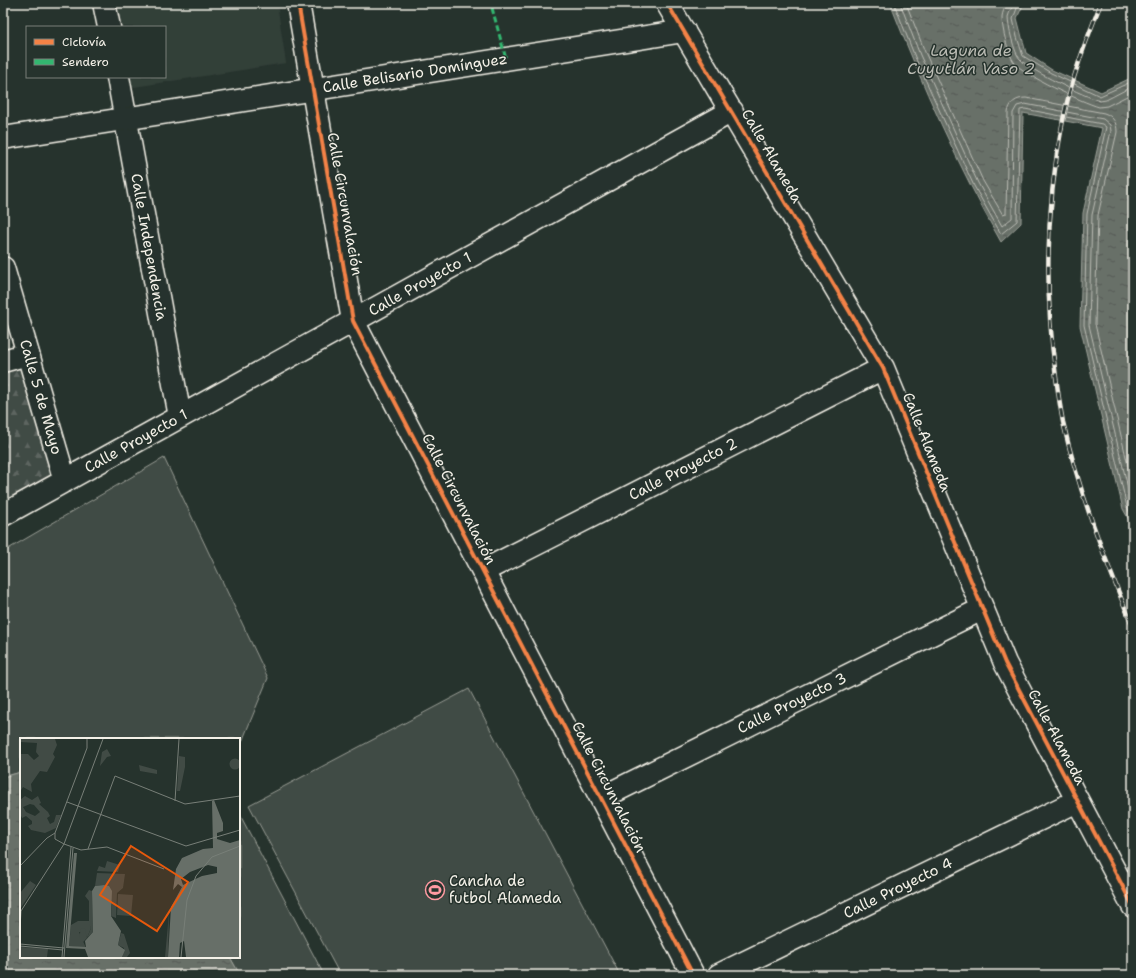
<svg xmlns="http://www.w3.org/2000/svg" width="1136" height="978" font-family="'Shantell Sans',sans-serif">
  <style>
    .built { fill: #333f39 }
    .green { fill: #414b45; stroke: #9a9e96 }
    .forest { fill: url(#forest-firs); stroke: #9a9e96 }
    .water { fill: url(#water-ripples); stroke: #9fa39b }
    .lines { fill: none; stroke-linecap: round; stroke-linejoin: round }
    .shore { stroke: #bcbdb5; stroke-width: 1 }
    .minor-casing { stroke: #f4f1e8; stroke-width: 25 }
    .tertiary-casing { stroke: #f4f1e8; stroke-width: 25 }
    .minor { stroke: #26332d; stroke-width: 22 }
    .tertiary { stroke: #26332d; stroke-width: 22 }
    .rail-casing { stroke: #f4f1e8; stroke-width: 4.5 }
    .rail { stroke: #26332d; stroke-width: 3; stroke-dasharray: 9; stroke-linecap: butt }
    .quiet { stroke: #33b770; stroke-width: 3; stroke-dasharray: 6 3; stroke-linecap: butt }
    .cycleway-casing { stroke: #26332d; stroke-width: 6 }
    .cycleway { stroke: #f48246; stroke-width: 4 }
    .labels { text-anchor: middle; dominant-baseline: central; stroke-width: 3; stroke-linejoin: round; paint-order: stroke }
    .street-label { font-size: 15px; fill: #f4f1e8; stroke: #26332d }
    .poi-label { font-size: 15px; fill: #f4f1e8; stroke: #26332d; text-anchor: start }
    .water-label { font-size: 16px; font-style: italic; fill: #bcbdb5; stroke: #26332d }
    .inset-road { fill: none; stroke: #787f78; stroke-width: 1 }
    .view { fill: #e8590c; fill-opacity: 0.15; stroke: #e8590c; stroke-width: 2 }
    .inset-edge { fill: none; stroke: #f4f1e8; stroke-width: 2 }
  </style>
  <defs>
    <pattern id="forest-firs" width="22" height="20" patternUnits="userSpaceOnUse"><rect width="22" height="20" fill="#414b45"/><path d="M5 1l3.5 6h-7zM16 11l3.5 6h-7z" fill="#5d6560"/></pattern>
    <pattern id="water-ripples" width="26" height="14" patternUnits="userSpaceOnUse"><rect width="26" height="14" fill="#676f68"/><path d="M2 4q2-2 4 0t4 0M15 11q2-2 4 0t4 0" fill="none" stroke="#565a55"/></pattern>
  </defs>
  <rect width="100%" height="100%" fill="#26332d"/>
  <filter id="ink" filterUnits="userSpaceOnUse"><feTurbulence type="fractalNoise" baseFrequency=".025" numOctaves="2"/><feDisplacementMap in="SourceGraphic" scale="8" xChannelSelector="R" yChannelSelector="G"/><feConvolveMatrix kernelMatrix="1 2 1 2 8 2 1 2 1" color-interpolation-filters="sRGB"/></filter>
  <g filter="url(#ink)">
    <path class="built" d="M 114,3 L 277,3 L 286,63 L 128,88 L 126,77 L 165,77 L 165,27 L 118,27 Z"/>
    <path class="green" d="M 164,458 L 268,678 L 239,749 L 239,739 L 21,739 L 21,772 L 3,777 L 3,552 Z
      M 469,689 L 620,975 L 340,975 L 249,805 Z
      M 239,813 L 324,975 L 240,975 L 230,957 L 239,957 Z"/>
    <path class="forest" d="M 23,367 L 55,486 L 3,513 L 3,372 Z"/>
    <path class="water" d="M 890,3 L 1024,3 L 1017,18 L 1026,53 L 1052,70 L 1101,92 L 1133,77 L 1133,527 L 1123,509 L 1080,326 L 1083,213 L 1102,128 L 1023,113 L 1021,223 L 1001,242 C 958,166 922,85 890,3 Z
      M 21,772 L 21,957 L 230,957 L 240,975 L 3,975 L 3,777 Z"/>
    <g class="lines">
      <path class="shore" d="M 894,3 L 915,57 L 974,186 L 1001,234 L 1017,221 L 1020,110 L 1025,109 L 1102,124 L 1106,127 L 1087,214 L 1084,325 L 1127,507 L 1133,519
        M 900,3 L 920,55 L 978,183 L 1002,226 L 1012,218 L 1013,113 L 1017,106 L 1025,104 L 1103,119 L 1110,125 L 1111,131 L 1092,215 L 1089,325 L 1133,509
        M 906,3 L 925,52 L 983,181 L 1003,215 L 1006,214 L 1008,113 C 1009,103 1016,98 1026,98 L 1104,113 C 1113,116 1117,123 1117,132 L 1098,215 L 1095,324 L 1133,487
        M 1007,3 C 1005,8 1002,12 1002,18 C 1002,28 1008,54 1014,62 C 1023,75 1082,102 1099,107 L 1107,106 L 1133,93
        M 1014,3 C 1012,7 1009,13 1008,17 C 1008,26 1014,53 1020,59 C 1030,71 1084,96 1100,101 L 1106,100 L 1133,86
        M 1019,3 L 1013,19 L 1017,37 L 1023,56 L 1051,73 L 1100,96 L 1133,81"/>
      <g class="minor-casing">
        <path id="minor" d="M 104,3 L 109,27
          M 298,3 L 353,321 L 693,975
          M 667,3 L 883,368 L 1005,663 L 1133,906
          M 118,77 L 180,417
          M 3,268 L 65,481
          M 3,361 L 28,354
          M 3,515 L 732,111
          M 483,571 L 883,368
          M 601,798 L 982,609
          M 719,975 L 1077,801"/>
      </g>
      <g class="tertiary-casing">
        <path id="tertiary" d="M 3,138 L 684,31"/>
      </g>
      <use href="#minor" class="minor"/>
      <use href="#tertiary" class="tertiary"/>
      <g class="rail-casing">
        <path id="rail" d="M 1101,3 C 1086,41 1071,80 1063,120 C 1046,205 1044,291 1056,377 C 1058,392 1060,407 1063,422 C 1079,492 1105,560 1133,627"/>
      </g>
      <use href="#rail" class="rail"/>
      <path class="quiet" d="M 492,8 L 506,59"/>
      <g class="cycleway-casing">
        <path id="cycleway" d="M 298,3 L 353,321 L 693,975
          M 667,3 L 883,368 L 1005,663 L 1133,906"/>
      </g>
      <use href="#cycleway" class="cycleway"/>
    </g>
  </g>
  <defs>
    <g id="stadium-ring" transform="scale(1)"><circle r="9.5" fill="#26332d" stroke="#ff9aa2" stroke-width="1.5"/><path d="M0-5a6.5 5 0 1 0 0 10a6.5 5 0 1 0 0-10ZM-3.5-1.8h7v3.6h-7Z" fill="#ff9aa2"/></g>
  </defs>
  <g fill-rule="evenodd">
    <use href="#stadium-ring" x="435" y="890"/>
  </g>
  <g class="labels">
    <g class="street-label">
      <text transform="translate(415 73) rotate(-9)">Calle Belisario Domínguez</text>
      <text transform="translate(772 156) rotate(60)">Calle Alameda</text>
      <text transform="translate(345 204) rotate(80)">Calle Circunvalación</text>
      <text transform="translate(149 247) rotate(80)">Calle Independencia</text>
      <text transform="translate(420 284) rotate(-29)">Calle Proyecto 1</text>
      <text transform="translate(41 397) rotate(74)">Calle 5 de Mayo</text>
      <text transform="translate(136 441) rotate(-29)">Calle Proyecto 1</text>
      <text transform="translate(927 442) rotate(68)">Calle Alameda</text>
      <text transform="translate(683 469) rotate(-27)">Calle Proyecto 2</text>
      <text transform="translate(459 499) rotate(63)">Calle Circunvalación</text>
      <text transform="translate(792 703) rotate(-26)">Calle Proyecto 3</text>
      <text transform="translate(1057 737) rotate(62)">Calle Alameda</text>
      <text transform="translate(609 787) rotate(63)">Calle Circunvalación</text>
      <text transform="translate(898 888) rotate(-26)">Calle Proyecto 4</text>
    </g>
    <g class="poi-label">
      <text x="449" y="881">Cancha de<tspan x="449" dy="17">futbol Alameda</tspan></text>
    </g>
    <g class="water-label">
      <text x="971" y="50">Laguna de<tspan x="971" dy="18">Cuyutlán Vaso 2</tspan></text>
    </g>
  </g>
  <g transform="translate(20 738)">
    <rect width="220" height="220" fill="#26332d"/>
    <path d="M 0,1 L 35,1 L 37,7 L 33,16 L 35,19 L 27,34 L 20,33 L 11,46 L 12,54 L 3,49 L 0,54 L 0,16 L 8,16 L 14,22 L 19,18 L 16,14 L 17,5 L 0,4 ZM 87,11 L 91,18 L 87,19 L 80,28 L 82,14 ZM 159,18 L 165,19 L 165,29 L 160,53 L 157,53 ZM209.5 26a5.5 5.5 0 1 1 11 0a5.5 5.5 0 1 1-11 0ZM 119,27 L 137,32 L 137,36 L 120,33 ZM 5,58 L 12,62 L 18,58 L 21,65 L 19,66 L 28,74 L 30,78 L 27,80 L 30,86 L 34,84 L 36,77 L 41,77 L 36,90 L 25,95 L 11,92 L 8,88 L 12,86 L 12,83 L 6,78 L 2,80 L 0,76 L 0,62 ZM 10,66 L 14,67 L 20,74 L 15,78 L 6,74 L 3,69 ZM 77,135 L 105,136 L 103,150 L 97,155 L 96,180 L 91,178 L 92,167 L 84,147 L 75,148 ZM 98,156 L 113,157 L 111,178 L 97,177 ZM 58,183 L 69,183 L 71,190 L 67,200 L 65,195 L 59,194 L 66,210 L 49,208 L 51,187 Z" fill="#414b45" fill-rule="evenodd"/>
    <path d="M 87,123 L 100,127 L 98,134 L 77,133 L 79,128 L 85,130 ZM 69,152 L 72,153 L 73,194 L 63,204 L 59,201 L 61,190 L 65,191 L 67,200 L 71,190 L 69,186 L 69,163 L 65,158 ZM 149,173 L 148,219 L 145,219 L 148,186 ZM 101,195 L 104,196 L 110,215 L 107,219 L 102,219 L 104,210 L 98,207 Z" fill="#414b45"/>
    <path d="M 10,143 L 16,147 L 0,171 L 0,155 ZM 0,209 L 28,211 L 27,219 L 0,219 Z" fill="#414b45"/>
    <path d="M 194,62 L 203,85 L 203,93 L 197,95 L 197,101 L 210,105 L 220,102 L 220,219 L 166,219 L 164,203 L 160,205 L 159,219 L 148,219 L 151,169 L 162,149 L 158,146 L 153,152 L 156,131 L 162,120 L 183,111 L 193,110 L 192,63 ZM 188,127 L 197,129 L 197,135 L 182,138 L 163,147 L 161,141 L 170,134 ZM 54,115 L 57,115 L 49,208 L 66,209 L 65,203 L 73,194 L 72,153 L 75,148 L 84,147 L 89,148 L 92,153 L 91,178 L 101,193 L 98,207 L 105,212 L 102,219 L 68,219 L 65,211 L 46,210 Z" fill="#676f68" fill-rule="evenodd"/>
    <path class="inset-road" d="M 155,63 L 159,1M 47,64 L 166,108 L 220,92M 44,106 L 61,112 L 87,109 L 144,131M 44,106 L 35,101 L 35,95 L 67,10 L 67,1M 68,111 L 95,38 L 165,66 L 220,58M 0,128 L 27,100 L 35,95M 0,190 L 1,173 L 44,106 L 83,1M 0,206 L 44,210M 0,208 L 43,212M 42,219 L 51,109M 44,219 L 53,110M 161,219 L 167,162 L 176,138 L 192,119 L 220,108"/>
    <path class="view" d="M 111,108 L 168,144 L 137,193 L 80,157 Z"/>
    <rect width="220" height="220" class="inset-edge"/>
  </g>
  <rect width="1136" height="978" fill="none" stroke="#26332d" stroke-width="16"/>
  <rect x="8" y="8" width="1120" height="962" fill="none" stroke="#f4f1e8" stroke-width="1.5" filter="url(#ink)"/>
  <rect x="26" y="26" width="140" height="52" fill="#26332d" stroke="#787f78"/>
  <rect x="34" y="39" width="20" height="6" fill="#f48246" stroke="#787f78"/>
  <text x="62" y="46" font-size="12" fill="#f4f1e8">Ciclovía</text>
  <rect x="34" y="59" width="20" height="6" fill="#33b770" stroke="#787f78"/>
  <text x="62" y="66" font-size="12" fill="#f4f1e8">Sendero</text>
</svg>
